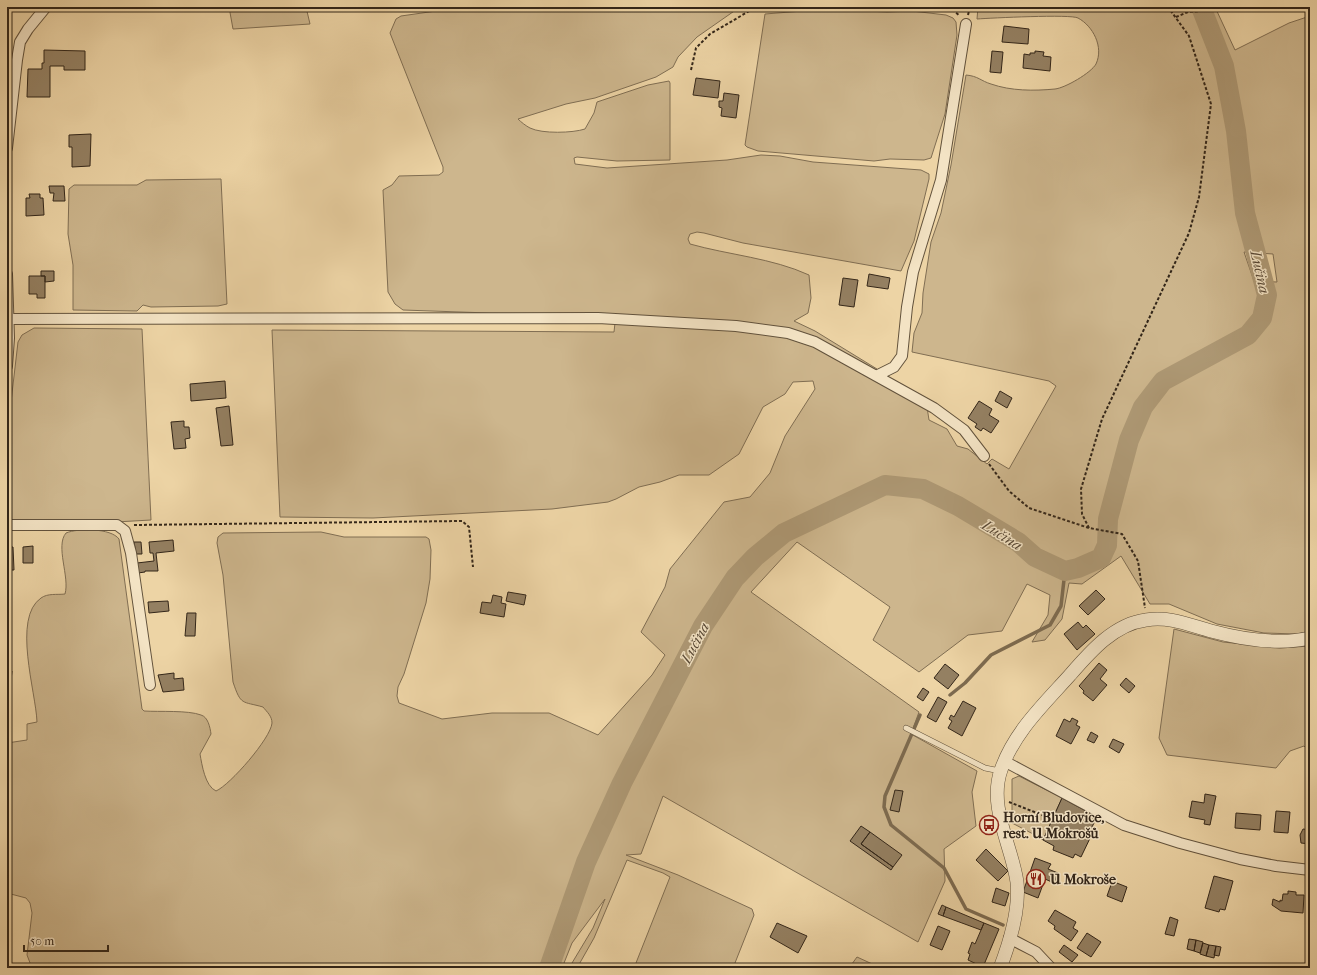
<svg xmlns="http://www.w3.org/2000/svg" width="1317" height="975" font-family="'IM FELL French Canon',serif">
  <style>
    .green { fill: #cdb68d; stroke: #806e53; fill-rule: evenodd }
    .lines { fill: none; stroke-linecap: round; stroke-linejoin: round }
    .stream { stroke: #7d6b50; stroke-width: 3.5 }
    .river { stroke: #ae9975; stroke-width: 20 }
    .building { fill: #948062; stroke: #332619 }
    .service-casing { stroke: #62523c; stroke-width: 6 }
    .minor-casing { stroke: #62523c; stroke-width: 12 }
    .tertiary-casing { stroke: #62523c; stroke-width: 14 }
    .path { stroke: #332619; stroke-width: 2; stroke-dasharray: 3 2; stroke-linecap: butt }
    .service { stroke: #f3e3c4; stroke-width: 5 }
    .minor { stroke: #f3e3c4; stroke-width: 10 }
    .tertiary { stroke: #f3e3c4; stroke-width: 13 }
    .labels { text-anchor: middle; dominant-baseline: central; stroke-width: 3; stroke-linejoin: round; paint-order: stroke }
    .poi-label { font-size: 14px; font-weight: bold; fill: #332619; stroke: #f3e3c4; text-anchor: start }
    .water-label { font-size: 15px; font-style: italic; fill: #584835; stroke: #f3e3c4 }
  </style>
  <rect width="100%" height="100%" fill="#edd4a5"/>
  <filter id="stains"><feTurbulence type="fractalNoise" baseFrequency=".005" numOctaves="4"/><feColorMatrix values="0 0 0 0 .2 0 0 0 0 .09 0 0 0 0 .02 0 0 0 .5 -.17"/></filter>
  <radialGradient id="worn" r=".72"><stop offset=".6" stop-color="#630" stop-opacity="0"/><stop offset="1" stop-color="#630" stop-opacity=".3"/></radialGradient>
  <path class="green" d="M 229,7 L 306,7 L 310,24 L 233,29 Z
    M 464,7 L 740,7 L 697,37 L 678,57 L 673,67 L 656,77 L 595,98 L 566,104 L 518,119 C 521,122 526,126 530,128 C 542,134 573,133 585,129 L 594,113 L 597,102 L 648,85 L 669,81 L 670,83 L 670,160 L 617,161 L 577,157 L 574,158 L 575,164 L 607,168 L 727,160 L 761,155 L 780,156 L 813,162 L 921,170 L 929,174 L 929,179 L 914,241 L 901,271 L 743,243 L 704,233 L 697,232 L 690,234 L 688,239 L 690,244 C 729,255 772,258 809,275 L 811,298 L 808,313 L 794,321 L 815,331 L 877,369 L 895,389 L 927,407 L 929,420 L 947,429 L 957,446 L 968,449 L 987,464 L 992,459 L 1009,469 L 1056,386 L 1049,381 L 912,352 L 914,333 L 922,313 L 923,293 L 931,242 L 941,213 L 951,165 L 966,75 C 978,76 981,81 991,84 C 1011,91 1034,91 1055,89 C 1065,88 1091,73 1096,64 C 1104,47 1093,26 1078,18 C 1071,14 991,18 977,19 L 978,7 L 1215,7 L 1235,50 L 1289,23 L 1310,16 L 1310,631 L 1297,634 L 1264,633 L 1217,624 L 1169,604 L 1150,604 L 1121,556 L 1082,584 L 1069,583 L 1062,619 L 1045,640 L 1032,642 L 1048,615 L 1050,595 L 1027,584 L 1002,631 L 968,635 L 919,672 L 873,640 L 890,607 L 797,542 L 751,592 L 919,712 L 911,734 L 977,771 L 972,792 L 976,826 L 944,849 L 945,881 L 918,942 L 663,796 L 641,854 L 626,855 L 678,875 L 752,909 L 754,915 L 733,968 L 634,968 L 670,877 L 663,873 L 627,860 L 594,938 L 577,968 L 569,968 L 593,928 L 605,899 L 572,943 L 562,968 L 32,968 L 27,955 L 32,913 L 30,903 L 26,898 L 7,893 L 7,743 L 27,740 L 27,724 L 37,722 C 36,692 12,618 41,598 C 48,593 57,595 65,594 C 70,577 55,546 66,533 C 78,528 111,528 119,539 L 142,709 L 144,711 C 159,712 188,710 201,715 C 208,717 210,727 211,734 L 200,754 C 202,765 205,786 216,791 C 230,785 271,738 272,723 C 272,716 267,712 263,707 C 242,701 241,706 233,682 L 223,575 L 217,543 L 218,537 L 223,533 L 321,532 L 344,537 L 426,537 L 429,539 L 431,550 L 430,579 L 426,603 L 404,674 L 398,687 L 397,696 L 399,703 L 442,719 L 492,713 L 549,713 L 598,735 L 652,675 L 665,655 L 641,632 L 665,587 L 670,569 L 724,502 L 750,497 L 770,473 L 785,436 L 815,389 L 813,381 L 793,382 L 785,394 L 763,407 L 739,454 L 709,475 L 679,475 L 660,482 L 639,487 L 616,499 L 608,502 L 552,509 L 373,518 L 280,517 L 272,330 L 614,332 L 616,314 L 489,313 L 403,310 L 395,304 L 388,292 L 383,190 L 392,185 L 399,176 L 439,175 L 443,172 L 443,167 L 390,33 L 396,19 L 401,16 ZM 1244,252 L 1273,254 L 1277,282 L 1254,281 Z
    M 827,9 L 887,12 L 912,11 L 946,15 L 953,18 L 956,22 L 957,35 L 945,114 L 931,158 L 924,160 L 890,159 L 874,161 L 758,151 L 747,147 L 745,145 L 765,14 Z
    M 221,179 L 227,304 L 218,306 L 151,307 L 143,305 L 137,311 L 73,310 L 73,265 L 68,234 L 69,189 L 74,185 L 137,185 L 146,180 Z
    M 34,328 L 142,329 L 151,520 L 98,523 L 7,520 L 7,436 L 18,342 L 22,335 Z
    M 1174,629 L 1223,642 L 1280,648 L 1310,646 L 1310,752 L 1304,746 L 1290,751 L 1276,768 L 1167,755 L 1159,738 Z
    M 1019,776 L 1062,798 L 1043,840 L 1037,836 L 1012,823 L 1012,779 Z
    M 857,957 L 881,968 L 849,968 Z"/>
  <g class="lines">
    <path class="stream" d="M 1203,11 L 1207,7
      M 950,695 L 965,683 L 991,655 L 1050,625 L 1061,606 L 1065,571
      M 920,715 L 885,796 L 884,807 L 891,825 L 944,868 L 966,909 L 1003,925"/>
    <path class="river" d="M 549,968 L 586,862 L 622,783 L 703,626 L 735,578 L 755,557 L 784,533 L 885,485 L 923,489 L 958,506 L 1018,542 L 1035,557 L 1065,571 L 1078,568 L 1101,558 L 1107,545 L 1108,519 L 1129,440 L 1143,407 L 1163,381 L 1248,335 L 1262,318 L 1267,295 L 1245,213 L 1236,131 L 1224,66 L 1201,7"/>
  </g>
  <path class="building" d="M 7,7 L 22,7 L 22,10 L 7,10 Z
    M 1004,26 L 1029,29 L 1028,44 L 1002,42 Z
    M 44,50 L 85,51 L 85,70 L 64,70 L 64,66 L 50,66 L 50,97 L 27,97 L 28,69 L 42,69 L 42,63 L 44,63 Z
    M 992,51 L 1003,52 L 1001,73 L 990,72 Z
    M 1035,51 L 1044,52 L 1043,56 L 1051,57 L 1050,71 L 1023,68 L 1024,54 L 1030,55 L 1030,53 L 1035,53 Z
    M 696,78 L 720,81 L 718,98 L 693,95 Z
    M 724,93 L 739,95 L 736,118 L 721,116 L 722,108 L 719,107 L 719,101 L 723,101 Z
    M 91,134 L 90,166 L 72,167 L 72,147 L 69,147 L 69,135 Z
    M 49,186 L 64,186 L 65,201 L 53,201 L 54,193 L 50,193 Z
    M 29,194 L 40,194 L 40,198 L 43,198 L 44,215 L 26,216 L 26,198 L 30,198 Z
    M 41,271 L 54,271 L 54,281 L 45,282 L 45,276 L 41,276 Z
    M 869,274 L 890,278 L 888,289 L 867,286 Z
    M 29,276 L 45,276 L 45,298 L 37,298 L 37,294 L 29,294 Z
    M 843,278 L 858,280 L 854,307 L 839,305 Z
    M 225,381 L 226,398 L 191,401 L 190,384 Z
    M 1000,391 L 1012,398 L 1007,408 L 995,401 Z
    M 979,401 L 992,409 L 989,415 L 999,421 L 991,433 L 983,428 L 981,431 L 975,427 L 977,424 L 968,418 Z
    M 229,406 L 233,445 L 221,446 L 216,408 Z
    M 184,421 L 184,427 L 189,427 L 190,438 L 185,439 L 186,448 L 174,449 L 171,422 Z
    M 173,540 L 174,551 L 156,553 L 158,571 L 145,571 L 145,572 L 138,573 L 137,563 L 154,561 L 153,553 L 150,553 L 149,542 Z
    M 134,542 L 141,542 L 142,554 L 136,554 Z
    M 33,546 L 33,563 L 23,563 L 23,547 Z
    M 7,547 L 13,547 L 14,570 L 7,570 Z
    M 1096,590 L 1105,599 L 1088,615 L 1079,606 Z
    M 508,592 L 526,595 L 524,605 L 506,601 Z
    M 493,595 L 502,597 L 501,603 L 506,604 L 504,617 L 480,613 L 482,602 L 491,603 Z
    M 168,601 L 169,611 L 149,613 L 148,602 Z
    M 187,613 L 196,613 L 195,636 L 185,636 Z
    M 1078,622 L 1083,628 L 1086,625 L 1095,634 L 1077,650 L 1064,634 Z
    M 1099,663 L 1107,670 L 1100,679 L 1107,685 L 1093,701 L 1083,693 L 1084,691 L 1079,686 Z
    M 945,664 L 959,675 L 948,689 L 934,678 Z
    M 7,670 L 12,671 L 10,690 L 7,689 Z
    M 174,673 L 174,679 L 183,678 L 184,690 L 163,692 L 158,675 Z
    M 1126,678 L 1135,686 L 1129,693 L 1120,685 Z
    M 923,688 L 929,692 L 923,701 L 917,697 Z
    M 938,697 L 947,702 L 936,722 L 927,717 Z
    M 963,701 L 976,708 L 962,736 L 948,728 L 952,721 L 949,719 L 951,715 L 954,717 Z
    M 1072,718 L 1078,721 L 1076,725 L 1080,727 L 1071,744 L 1056,736 L 1064,719 L 1070,722 Z
    M 1091,732 L 1098,736 L 1094,743 L 1087,740 Z
    M 1113,739 L 1124,744 L 1119,753 L 1109,747 Z
    M 895,790 L 903,791 L 899,812 L 890,810 Z
    M 1205,794 L 1216,796 L 1210,825 L 1204,824 L 1205,820 L 1189,817 L 1192,801 L 1204,803 Z
    M 1062,798 L 1097,817 L 1090,831 L 1093,832 L 1081,857 L 1075,854 L 1073,858 L 1053,850 L 1054,846 L 1043,840 Z
    M 1276,811 L 1290,812 L 1288,833 L 1274,832 Z
    M 1236,813 L 1261,815 L 1260,830 L 1235,828 Z
    M 861,826 L 870,832 L 861,844 L 893,867 L 891,870 L 850,841 Z
    M 1303,829 L 1310,830 L 1310,844 L 1301,843 L 1300,835 Z
    M 870,832 L 902,855 L 893,867 L 861,844 Z
    M 986,849 L 1008,871 L 998,881 L 976,860 Z
    M 1035,858 L 1051,864 L 1048,869 L 1058,873 L 1054,883 L 1045,879 L 1038,898 L 1023,892 Z
    M 1214,876 L 1233,881 L 1225,910 L 1220,909 L 1219,912 L 1205,908 Z
    M 1109,880 L 1127,887 L 1122,902 L 1107,896 L 1112,882 Z
    M 996,888 L 1009,893 L 1005,906 L 992,902 Z
    M 1288,891 L 1296,892 L 1296,895 L 1304,895 L 1303,913 L 1281,911 L 1272,905 L 1273,899 L 1280,902 L 1280,900 L 1282,901 L 1283,894 L 1288,894 Z
    M 942,905 L 946,907 L 943,916 L 938,914 Z
    M 946,907 L 984,923 L 981,930 L 943,916 Z
    M 1055,910 L 1076,922 L 1073,928 L 1078,931 L 1071,941 L 1054,929 L 1055,926 L 1048,921 Z
    M 1170,917 L 1178,920 L 1174,936 L 1165,934 Z
    M 777,923 L 807,936 L 798,953 L 770,937 Z
    M 984,923 L 999,929 L 983,967 L 968,960 L 970,954 L 968,953 L 972,942 L 975,944 Z
    M 938,926 L 950,931 L 942,950 L 930,945 Z
    M 1087,933 L 1101,942 L 1091,957 L 1077,948 Z
    M 1189,939 L 1196,940 L 1194,951 L 1187,949 Z
    M 1196,940 L 1203,942 L 1200,953 L 1194,951 Z
    M 1203,943 L 1209,945 L 1206,956 L 1200,954 Z
    M 1064,945 L 1078,955 L 1072,962 L 1059,952 Z
    M 1209,945 L 1216,946 L 1214,958 L 1206,956 Z
    M 1216,946 L 1221,947 L 1219,956 L 1214,955 Z"/>
  <g class="lines">
    <g class="service-casing">
      <path id="service" d="M 906,728 L 985,768 L 1000,771"/>
    </g>
    <g class="minor-casing">
      <path id="minor" d="M 7,148 L 17,60 L 20,42 L 28,29 L 46,7
        M 7,274 L 9,338 L 7,366
        M 7,319 L 598,318 L 736,326 L 788,333 L 815,342 L 934,408 L 964,430 L 984,456
        M 878,375 L 894,367 L 902,356 L 907,307 L 913,272 L 941,180 L 966,24
        M 7,525 L 117,525 L 125,531 L 131,553 L 150,685
        M 1004,761 L 1124,825 L 1180,843 L 1240,859 L 1276,866 L 1310,870
        M 1009,938 L 1036,952 L 1051,968"/>
    </g>
    <g class="tertiary-casing">
      <path id="tertiary" d="M 1000,968 C 1010,942 1020,910 1017,882 C 1012,846 988,807 1001,770 C 1014,732 1044,704 1070,675 C 1090,652 1114,624 1146,620 C 1169,616 1189,625 1211,631 C 1241,639 1280,645 1310,638"/>
    </g>
    <path class="path" d="M 922,7 L 954,11 L 960,16
      M 968,15 L 970,7
      M 1176,17 L 1188,12 L 1211,10 L 1216,7
      M 691,70 L 696,48 L 710,34 L 751,10 L 770,7
      M 989,464 L 1009,491 L 1029,508 L 1089,528 L 1122,534 L 1138,561 L 1145,608
      M 134,525 L 462,521 L 469,527 L 473,567
      M 1089,528 L 1082,514 L 1081,489 L 1102,419 L 1189,233 L 1199,197 L 1211,104 L 1189,36 L 1168,7
      M 1009,802 L 1052,819"/>
    <use href="#service" class="service"/>
    <use href="#minor" class="minor"/>
    <use href="#tertiary" class="tertiary"/>
  </g>
  <defs>
    <g id="bus-ring" transform="scale(1)"><circle r="9.5" fill="#f3e3c4" stroke="#8f2418" stroke-width="1.5"/><path d="M-5-6H5V4H4V6H2V4H-2V6H-4V4H-5ZM-3.5-4V0h7V-4ZM-3.5 1.2v1.5H-2V1.2ZM2 1.2v1.5H3.5V1.2Z" fill="#8f2418"/></g>
    <g id="restaurant-ring" transform="scale(1)"><circle r="9.5" fill="#f3e3c4" stroke="#8f2418" stroke-width="1.5"/><path d="M-5-6h1v4h1v-4h1v4h1v-4h1v5L-1.5 .5V6h-2V.5L-5-1ZM5-6V6H3V1.5H1.5Q1.5-4 5-6Z" fill="#8f2418"/></g>
  </defs>
  <g fill-rule="evenodd">
    <use href="#bus-ring" x="989" y="825"/>
    <use href="#restaurant-ring" x="1036" y="879"/>
  </g>
  <g class="labels">
    <g class="poi-label">
      <text x="1003" y="817">Horní Bludovice,<tspan x="1003" dy="16">rest. U Mokrošů</tspan></text>
      <text x="1050" y="879">U Mokroše</text>
    </g>
    <g class="water-label">
      <text transform="translate(1260 272) rotate(77)">Lučina</text>
      <text transform="translate(1002 535) rotate(32)">Lučina</text>
      <text transform="translate(695 643) rotate(-62)">Lučina</text>
    </g>
  </g>
  <rect width="1317" height="975" fill="none" stroke="#edd4a5" stroke-width="24"/>
  <rect x="8" y="8" width="1301" height="959" fill="none" stroke="#332619" stroke-width="2"/>
  <rect x="12" y="12" width="1293" height="951" fill="none" stroke="#332619"/>
  <path d="M24 945v6h84v-6" fill="none" stroke="#332619" stroke-width="2"/>
  <text x="30" y="945" font-size="12" fill="#332619" stroke="#f3e3c4" stroke-width="3" paint-order="stroke">50 m</text>
  <rect width="100%" height="100%" filter="url(#stains)"/>
  <rect width="100%" height="100%" fill="url(#worn)"/>
</svg>
